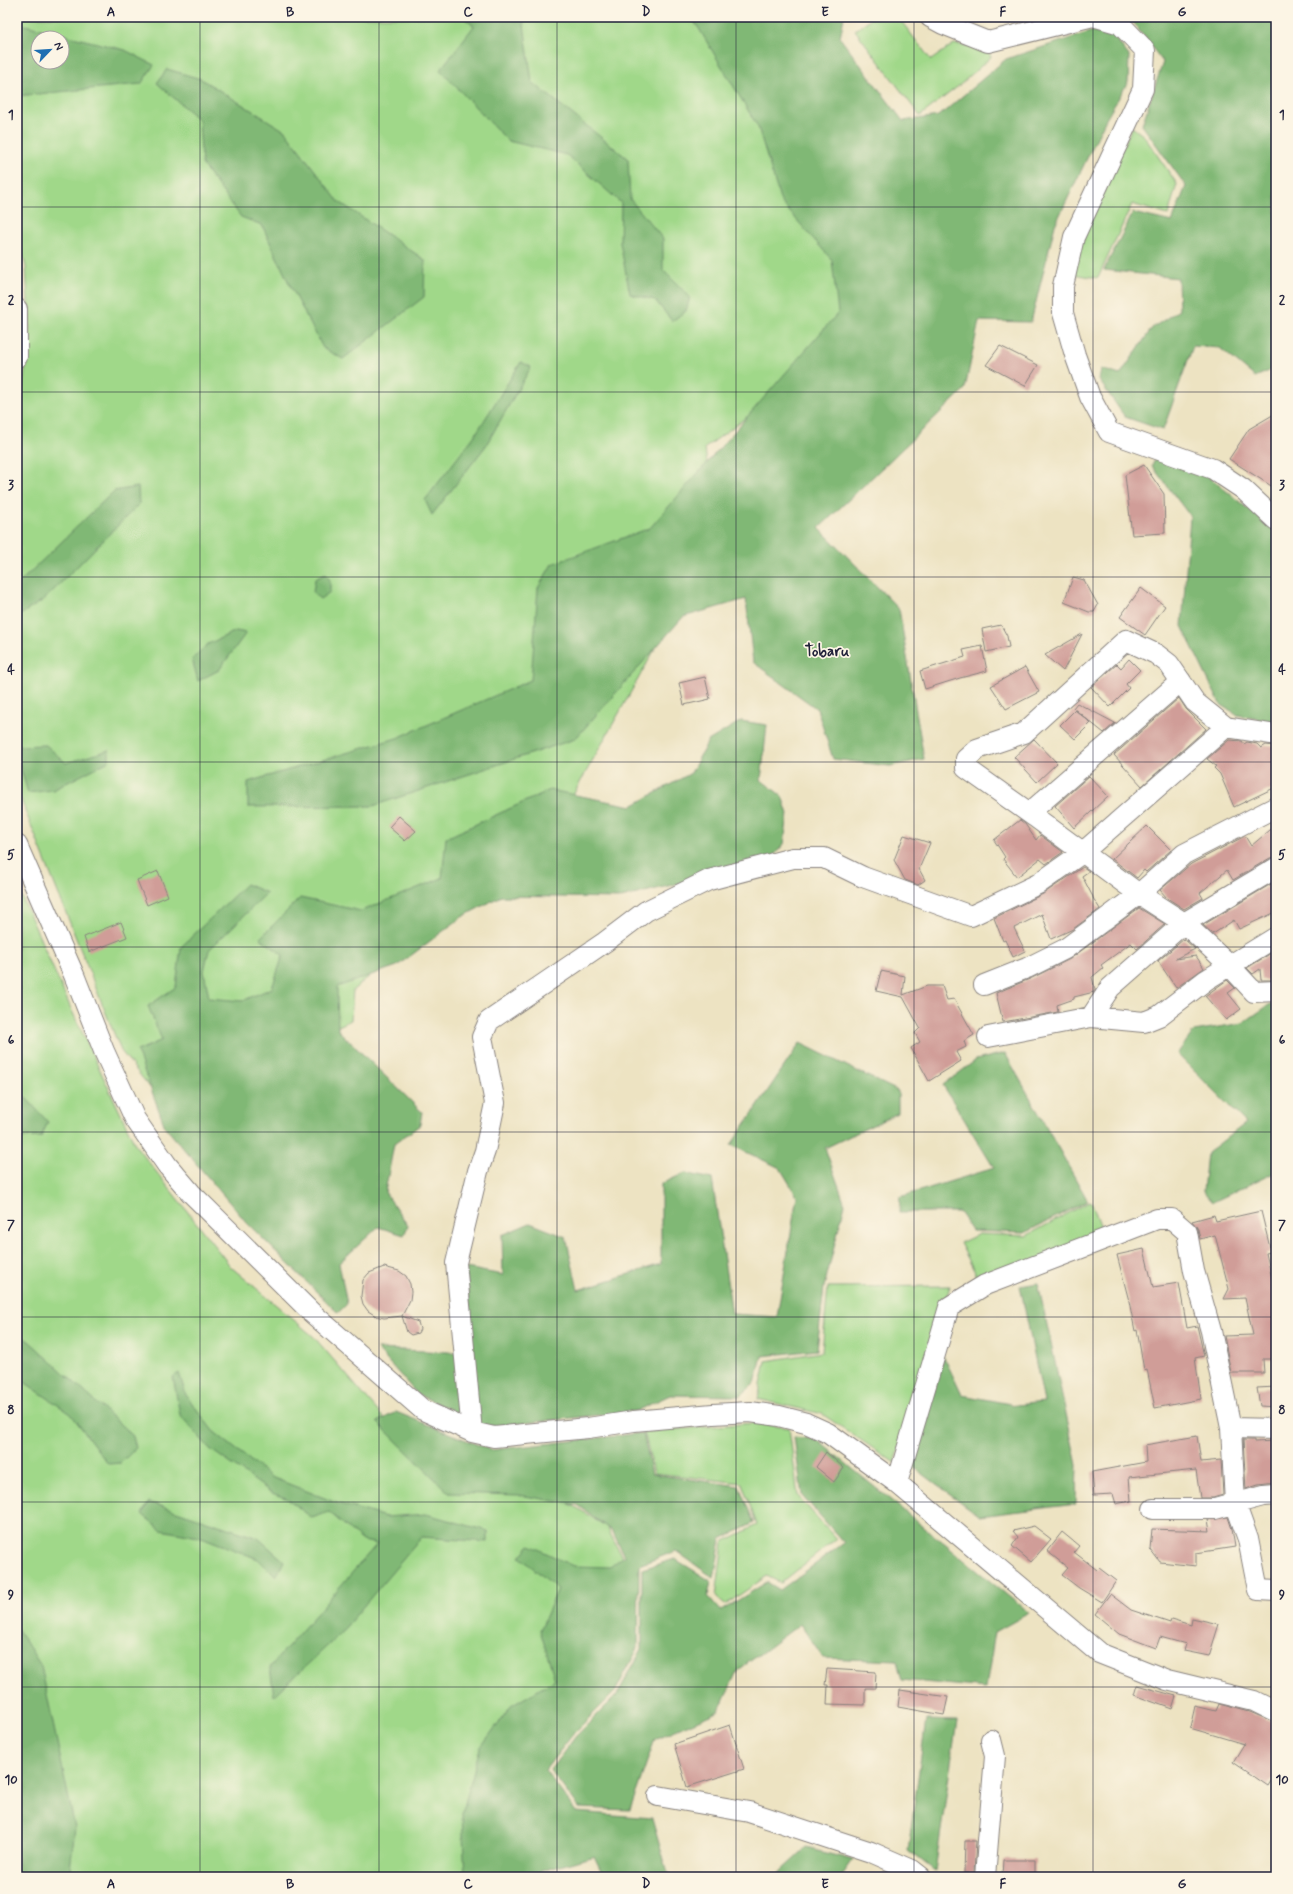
<svg xmlns="http://www.w3.org/2000/svg" width="1293" height="1894" font-family="Mynerve,sans-serif">
  <style>
    .green { fill: #a0d889; stroke: #617d62; fill-rule: evenodd }
    .forest { fill: #80b875; stroke: #516d58; fill-rule: evenodd }
    .building { fill: #d09d98 }
    .lines { fill: none; stroke-linecap: round; stroke-linejoin: round }
    .minor-casing { stroke: #88827e; stroke-width: 22 }
    .minor { stroke: #fff; stroke-width: 20 }
    .grid { fill: none; stroke: #22223b; stroke-width: 1; stroke-opacity: 0.55 }
    .labels { text-anchor: middle; dominant-baseline: central; stroke-width: 3.5; stroke-linejoin: round; paint-order: stroke }
    .quarter-label { font-size: 15px; font-weight: bold; fill: #22223b; stroke: #fcf5e5 }
    .neatline { fill: none; stroke: #22223b; stroke-width: 1.5 }
    .grid-label { font-size: 13px; text-anchor: middle; font-weight: bold; fill: #22223b }
  </style>
  <rect width="100%" height="100%" fill="#fcf5e5"/>
  <filter id="ink" filterUnits="userSpaceOnUse"><feTurbulence type="fractalNoise" baseFrequency=".025" numOctaves="2"/><feDisplacementMap in="SourceGraphic" scale="8" xChannelSelector="R" yChannelSelector="G"/><feConvolveMatrix kernelMatrix="1 2 1 2 8 2 1 2 1" color-interpolation-filters="sRGB"/></filter>
  <filter id="wash" filterUnits="userSpaceOnUse"><feTurbulence type="fractalNoise" baseFrequency=".012" numOctaves="4" result="noise"/><feDisplacementMap in="SourceGraphic" scale="16" xChannelSelector="R" yChannelSelector="G"/><feGaussianBlur stdDeviation="0.9" result="paint"/><feColorMatrix in="noise" values="0 0 0 0 0 0 0 0 0 0 0 0 0 0 0 0 0 1.4 0 .05"/><feComposite in="paint" operator="in"/></filter>
  <g filter="url(#wash)">
    <rect width="100%" height="100%" fill="#ede3c2"/>
    <path class="green" d="M 17,17 L 690,17 L 744,82 L 862,294 L 826,358 L 705,448 L 716,540 L 572,797 L 402,949 L 353,990 L 351,1020 L 167,1109 L 121,1051 L 17,790 L 17,426 L 30,336 L 26,267 L 17,232 ZM 38,38 L 62,38 L 62,62 L 38,62 Z
      M 873,17 L 898,17 L 931,60 L 954,44 L 987,49 L 991,57 L 961,84 L 920,116 L 855,30 Z
      M 1132,127 L 1144,136 L 1177,184 L 1168,215 L 1132,204 L 1098,278 L 1072,274 L 1086,231 Z
      M 17,886 L 72,1011 L 136,1146 L 231,1267 L 314,1337 L 392,1428 L 524,1489 L 574,1506 L 607,1527 L 628,1569 L 484,1827 L 461,1877 L 17,1877 Z
      M 1091,1201 L 1104,1235 L 980,1282 L 960,1243 L 979,1234 L 1026,1236 Z
      M 950,1286 L 895,1463 L 822,1414 L 758,1399 L 766,1361 L 822,1352 L 828,1287 Z
      M 754,1423 L 789,1428 L 798,1496 L 836,1539 L 781,1583 L 767,1576 L 725,1605 L 716,1597 L 723,1542 L 757,1525 L 742,1483 L 654,1473 L 644,1432 Z"/>
    <path class="forest" d="M 463,17 L 523,17 L 532,82 L 628,159 L 630,199 L 663,239 L 663,270 L 690,297 L 686,311 L 672,321 L 655,300 L 630,294 L 620,243 L 621,203 L 567,155 L 508,141 L 440,70 L 474,26 Z
      M 692,17 L 844,17 L 840,38 L 903,121 L 939,116 L 1006,59 L 1093,31 L 1113,35 L 1129,56 L 1128,82 L 1105,121 L 1055,225 L 1031,322 L 979,321 L 965,389 L 819,528 L 899,609 L 924,759 L 890,766 L 833,759 L 817,709 L 753,662 L 746,599 L 683,617 L 575,739 L 373,806 L 248,807 L 248,782 L 397,738 L 531,680 L 538,588 L 552,564 L 650,528 L 838,313 L 832,260 L 781,202 L 758,127 Z
      M 1129,17 L 1276,17 L 1276,368 L 1255,377 L 1220,348 L 1193,346 L 1163,430 L 1125,417 L 1099,380 L 1101,369 L 1120,375 L 1152,328 L 1179,310 L 1178,278 L 1104,270 L 1133,213 L 1172,222 L 1186,186 L 1142,125 L 1163,62 Z
      M 17,23 L 125,50 L 154,65 L 141,84 L 17,96 ZM 38,38 L 62,38 L 62,62 L 38,62 Z
      M 167,69 L 201,79 L 285,131 L 338,201 L 425,260 L 424,297 L 343,359 L 323,348 L 288,281 L 262,225 L 241,217 L 202,164 L 199,120 L 157,83 Z
      M 521,362 L 531,367 L 485,447 L 432,515 L 425,500 L 475,435 Z
      M 1156,457 L 1207,475 L 1247,508 L 1276,497 L 1276,723 L 1238,715 L 1220,704 L 1182,626 L 1190,516 L 1152,466 Z
      M 138,487 L 139,504 L 45,599 L 17,617 L 17,585 L 114,491 Z
      M 325,574 L 330,580 L 330,592 L 320,599 L 313,593 L 315,579 Z
      M 236,631 L 246,633 L 219,670 L 198,681 L 192,659 L 208,644 Z
      M 741,721 L 767,725 L 761,780 L 782,796 L 788,814 L 784,844 L 770,860 L 621,898 L 501,896 L 462,917 L 397,966 L 337,987 L 338,1030 L 422,1112 L 420,1125 L 394,1144 L 385,1192 L 408,1226 L 404,1235 L 378,1227 L 339,1263 L 347,1304 L 338,1313 L 247,1223 L 165,1127 L 137,1051 L 162,1040 L 148,1006 L 176,987 L 181,947 L 246,884 L 267,893 L 209,950 L 204,971 L 209,998 L 242,1001 L 272,988 L 283,955 L 260,938 L 300,898 L 361,911 L 442,878 L 446,838 L 550,790 L 632,806 L 691,773 L 708,741 Z
      M 46,745 L 66,763 L 109,750 L 109,761 L 53,790 L 28,793 L 17,756 L 17,746 Z
      M 1276,1000 L 1276,1172 L 1213,1202 L 1203,1191 L 1207,1153 L 1246,1123 L 1177,1054 L 1194,1031 L 1243,1023 Z
      M 800,1043 L 898,1091 L 898,1113 L 825,1148 L 845,1204 L 824,1287 L 817,1350 L 762,1356 L 755,1383 L 740,1396 L 670,1395 L 636,1411 L 488,1427 L 417,1394 L 377,1349 L 473,1353 L 466,1268 L 503,1275 L 502,1235 L 530,1223 L 566,1237 L 578,1290 L 661,1264 L 661,1184 L 685,1173 L 712,1179 L 732,1314 L 777,1317 L 797,1196 L 780,1168 L 731,1145 Z
      M 1005,1053 L 1088,1201 L 1024,1233 L 972,1231 L 959,1212 L 899,1212 L 900,1197 L 994,1168 L 943,1085 L 976,1060 Z
      M 17,1088 L 48,1122 L 41,1137 L 22,1138 L 17,1130 Z
      M 1038,1283 L 1077,1465 L 1076,1504 L 980,1516 L 912,1466 L 944,1357 L 962,1395 L 1016,1405 L 1044,1402 L 1020,1286 Z
      M 17,1333 L 30,1342 L 133,1436 L 136,1448 L 121,1463 L 108,1464 L 71,1414 L 17,1377 Z
      M 179,1373 L 186,1395 L 213,1431 L 271,1477 L 337,1503 L 386,1517 L 426,1514 L 488,1531 L 488,1542 L 422,1537 L 339,1635 L 274,1696 L 270,1667 L 377,1544 L 363,1541 L 329,1512 L 312,1518 L 288,1499 L 272,1493 L 210,1449 L 180,1415 L 173,1377 Z
      M 396,1412 L 491,1450 L 643,1433 L 652,1474 L 739,1486 L 754,1523 L 721,1539 L 714,1578 L 676,1551 L 639,1565 L 638,1648 L 615,1692 L 574,1733 L 545,1770 L 576,1812 L 652,1818 L 669,1877 L 604,1877 L 594,1856 L 522,1877 L 465,1877 L 462,1814 L 480,1748 L 511,1706 L 555,1680 L 540,1630 L 558,1589 L 520,1557 L 530,1545 L 573,1566 L 610,1567 L 624,1556 L 613,1532 L 578,1505 L 519,1495 L 449,1493 L 377,1422 Z
      M 794,1437 L 816,1439 L 1029,1613 L 995,1632 L 986,1688 L 902,1680 L 897,1661 L 823,1658 L 800,1624 L 737,1671 L 719,1711 L 655,1739 L 630,1810 L 579,1808 L 550,1770 L 576,1736 L 617,1695 L 642,1649 L 642,1569 L 675,1559 L 711,1581 L 708,1596 L 721,1611 L 767,1582 L 780,1590 L 844,1543 L 802,1495 Z
      M 149,1502 L 258,1538 L 284,1561 L 276,1577 L 258,1559 L 204,1538 L 161,1530 L 142,1514 Z
      M 17,1628 L 41,1666 L 75,1828 L 69,1877 L 17,1877 Z
      M 926,1720 L 957,1721 L 935,1871 L 908,1850 Z
      M 806,1848 L 853,1860 L 841,1877 L 777,1877 L 781,1871 Z"/>
    <g id="blocks">
      <path class="building" d="M 1000,346 L 1038,365 L 1025,386 L 986,365 Z
        M 1276,413 L 1276,489 L 1229,459 L 1249,429 Z
        M 1144,465 L 1164,494 L 1165,533 L 1132,535 L 1125,475 Z
        M 1073,577 L 1084,580 L 1098,605 L 1094,612 L 1089,612 L 1064,602 Z
        M 1141,588 L 1165,606 L 1145,635 L 1120,617 Z
        M 1001,625 L 1007,636 L 1009,647 L 986,652 L 982,629 Z
        M 1082,634 L 1063,671 L 1045,655 Z
        M 982,646 L 987,671 L 960,678 L 925,689 L 920,671 L 965,657 L 963,650 Z
        M 1129,659 L 1140,670 L 1126,684 L 1129,688 L 1110,707 L 1091,687 L 1117,664 L 1121,668 Z
        M 1025,667 L 1039,692 L 1006,709 L 991,686 Z
        M 705,677 L 710,699 L 684,705 L 679,683 Z
        M 1179,698 L 1186,709 L 1206,729 L 1142,786 L 1114,755 Z
        M 1077,703 L 1115,723 L 1104,733 L 1073,708 Z
        M 1075,710 L 1091,723 L 1075,739 L 1060,725 Z
        M 1034,739 L 1057,763 L 1037,782 L 1014,757 Z
        M 1229,740 L 1242,741 L 1244,744 L 1247,742 L 1257,744 L 1261,748 L 1266,745 L 1276,746 L 1276,787 L 1234,807 L 1220,774 L 1214,768 L 1216,766 L 1207,759 Z
        M 1089,776 L 1108,796 L 1074,828 L 1055,806 Z
        M 399,816 L 416,831 L 405,841 L 389,827 Z
        M 1020,820 L 1025,824 L 1036,840 L 1040,835 L 1063,852 L 1046,864 L 1040,859 L 1017,877 L 1003,859 L 1005,857 L 994,840 Z
        M 1276,825 L 1276,857 L 1270,858 L 1233,880 L 1227,870 L 1200,893 L 1203,898 L 1184,909 L 1167,898 L 1160,890 L 1191,864 L 1245,836 L 1251,846 Z
        M 1147,826 L 1171,850 L 1146,872 L 1144,870 L 1137,878 L 1112,859 Z
        M 904,835 L 930,843 L 919,869 L 925,880 L 918,885 L 905,880 L 894,860 Z
        M 1083,867 L 1089,871 L 1082,876 L 1093,897 L 1093,898 L 1100,909 L 1073,929 L 1051,939 L 1042,914 L 1014,928 L 1025,951 L 1013,957 L 1005,940 L 1003,941 L 994,918 L 1043,894 Z
        M 158,871 L 168,896 L 147,905 L 137,880 Z
        M 1276,881 L 1276,912 L 1239,929 L 1234,920 L 1213,934 L 1203,925 Z
        M 1139,908 L 1165,924 L 1137,949 L 1131,943 L 1101,965 L 1103,968 L 1092,977 L 1095,990 L 1094,992 L 1074,997 L 1074,999 L 1057,1005 L 1058,1012 L 1003,1022 L 996,993 L 1032,978 L 1070,959 Z
        M 121,922 L 127,937 L 89,952 L 84,937 Z
        M 1184,939 L 1195,949 L 1175,959 L 1196,956 L 1204,968 L 1176,988 L 1158,961 Z
        M 1276,950 L 1276,973 L 1273,973 L 1274,980 L 1261,980 L 1260,969 L 1253,974 L 1247,968 Z
        M 881,971 L 905,976 L 903,995 L 927,986 L 942,986 L 947,1000 L 954,999 L 974,1035 L 964,1041 L 966,1047 L 956,1052 L 961,1061 L 929,1081 L 911,1048 L 920,1042 L 915,1033 L 920,1028 L 903,997 L 876,991 Z
        M 1227,980 L 1235,988 L 1228,993 L 1241,1009 L 1226,1020 L 1205,996 Z
        M 1261,1211 L 1271,1252 L 1266,1253 L 1276,1296 L 1276,1359 L 1263,1359 L 1264,1373 L 1231,1373 L 1224,1336 L 1253,1335 L 1245,1298 L 1224,1299 L 1229,1289 L 1215,1235 L 1200,1239 L 1198,1229 L 1192,1221 L 1214,1215 L 1216,1221 Z
        M 1144,1249 L 1153,1287 L 1179,1283 L 1187,1328 L 1197,1326 L 1204,1356 L 1195,1358 L 1201,1399 L 1155,1408 L 1147,1369 L 1144,1370 L 1137,1330 L 1135,1331 L 1129,1301 L 1117,1255 Z
        M 384,1267 L 399,1271 L 406,1276 L 410,1284 L 411,1292 L 410,1300 L 402,1316 L 384,1318 L 376,1316 L 368,1311 L 363,1304 L 361,1296 L 363,1280 L 369,1273 Z
        M 402,1316 L 418,1322 L 420,1329 L 418,1333 L 411,1335 L 407,1332 Z
        M 1276,1387 L 1276,1407 L 1260,1406 L 1257,1388 Z
        M 1197,1436 L 1201,1462 L 1221,1460 L 1223,1495 L 1213,1498 L 1200,1498 L 1196,1470 L 1129,1477 L 1131,1501 L 1116,1504 L 1113,1494 L 1094,1495 L 1092,1472 L 1146,1462 L 1145,1445 Z
        M 1243,1440 L 1254,1440 L 1254,1442 L 1276,1441 L 1276,1483 L 1258,1485 L 1246,1489 Z
        M 826,1452 L 844,1468 L 834,1482 L 816,1467 Z
        M 1228,1517 L 1232,1529 L 1235,1547 L 1196,1553 L 1196,1566 L 1160,1562 L 1150,1549 L 1152,1529 L 1210,1531 L 1208,1520 Z
        M 1034,1526 L 1051,1539 L 1031,1562 L 1012,1546 L 1018,1537 L 1013,1531 Z
        M 1062,1532 L 1079,1546 L 1074,1552 L 1097,1570 L 1099,1568 L 1116,1581 L 1102,1602 L 1079,1588 L 1062,1575 L 1068,1568 L 1047,1551 Z
        M 1110,1594 L 1131,1610 L 1170,1623 L 1171,1619 L 1191,1625 L 1192,1618 L 1219,1624 L 1209,1656 L 1184,1651 L 1186,1644 L 1160,1637 L 1156,1648 L 1119,1634 L 1095,1614 Z
        M 827,1669 L 876,1672 L 875,1688 L 865,1688 L 865,1705 L 827,1704 L 828,1685 L 825,1685 Z
        M 1137,1685 L 1176,1696 L 1172,1709 L 1134,1695 Z
        M 900,1690 L 948,1697 L 944,1715 L 898,1707 Z
        M 1219,1704 L 1250,1712 L 1276,1723 L 1276,1773 L 1268,1786 L 1233,1762 L 1244,1744 L 1190,1728 L 1195,1706 L 1216,1711 Z
        M 730,1725 L 744,1769 L 687,1787 L 674,1744 Z
        M 965,1841 L 976,1841 L 974,1873 L 964,1873 Z
        M 1003,1860 L 1035,1860 L 1035,1877 L 1002,1877 Z"/>
    </g>
  </g>
  <g filter="url(#ink)">
    <use href="#blocks" fill-opacity="0" stroke="#88827e" stroke-width="1"/>
    <g class="lines">
      <g class="minor-casing">
        <path id="minor" d="M 930,17 L 943,24 L 988,42 L 1089,17
          M 1096,17 L 1120,24 L 1145,50 L 1143,89 L 1074,237 L 1063,286 L 1063,313 L 1075,355 L 1090,397 L 1109,432 L 1213,469 L 1243,489 L 1276,520
          M 17,309 L 17,357
          M 1181,681 L 1036,807 L 1035,817 L 1139,894 L 1184,923 L 1229,965 L 1254,992 L 1276,991
          M 1035,817 L 966,768 L 966,759 L 977,749 L 1024,733 L 1126,640 L 1156,654 L 1169,664 L 1195,702 L 1226,727 L 1276,735
          M 17,845 L 74,975 L 104,1051 L 135,1119 L 167,1165 L 191,1193 L 312,1313 L 423,1410 L 472,1432 L 494,1437 L 588,1428 L 634,1421 L 713,1414 L 750,1412 L 779,1416 L 806,1423 L 828,1433 L 897,1483 L 1099,1653 L 1167,1680 L 1254,1701 L 1276,1712
          M 984,985 L 1027,968 L 1065,949 L 1139,894 L 1184,854 L 1276,807
          M 1091,1017 L 1110,988 L 1184,923 L 1276,868
          M 988,1037 L 1091,1017 L 1144,1022 L 1159,1016 L 1206,980 L 1276,937
          M 1231,1428 L 1276,1429
          M 472,1432 L 456,1263 L 478,1171 L 485,1151 L 495,1103 L 482,1037 L 489,1021 L 605,942 L 646,911 L 709,880 L 793,858 L 824,858 L 863,877 L 971,916 L 1038,884 L 1082,853 L 1226,727
          M 897,1483 L 949,1307 L 985,1285 L 1157,1219 L 1172,1219 L 1187,1232 L 1194,1271 L 1211,1331 L 1231,1428 L 1235,1503 L 1248,1539 L 1258,1590 L 1276,1591
          M 1153,1509 L 1215,1509 L 1263,1496 L 1276,1495
          M 658,1796 L 749,1812 L 871,1852 L 912,1870 L 921,1877
          M 985,1877 L 995,1756 L 991,1740"/>
      </g>
      <use href="#minor" class="minor"/>
    </g>
  </g>
  <path class="grid" d="M 200,17 L 200,1877M 379,17 L 379,1877M 557,17 L 557,1877M 736,17 L 736,1877M 914,17 L 914,1877M 1093,17 L 1093,1877M 17,207 L 1276,207M 17,392 L 1276,392M 17,577 L 1276,577M 17,762 L 1276,762M 17,947 L 1276,947M 17,1132 L 1276,1132M 17,1317 L 1276,1317M 17,1502 L 1276,1502M 17,1687 L 1276,1687"/>
  <g class="labels">
    <g class="quarter-label">
      <text x="827" y="652">Tobaru</text>
    </g>
  </g>
  <rect width="1293" height="1894" fill="none" stroke="#fcf5e5" stroke-width="44"/>
  <g transform="translate(50 50) rotate(65)"><circle r="19" fill="#fcf5e5" stroke="#a5a1a1"/>
  <path d="M0-3L7 15L0 10L-7 15Z" fill="#1f6fb2"/>
  <text y="-6" font-size="11" font-weight="bold" text-anchor="middle" fill="#22223b">N</text>
  </g>
  <rect x="22" y="22" width="1249" height="1850" class="neatline"/>
  <g class="grid-label">
    <text x="111" y="16">A</text>
    <text x="290" y="16">B</text>
    <text x="468" y="16">C</text>
    <text x="646" y="16">D</text>
    <text x="825" y="16">E</text>
    <text x="1003" y="16">F</text>
    <text x="1182" y="16">G</text>
    <text x="11" y="119">1</text>
    <text x="1282" y="119">1</text>
    <text x="11" y="304">2</text>
    <text x="1282" y="304">2</text>
    <text x="11" y="489">3</text>
    <text x="1282" y="489">3</text>
    <text x="11" y="674">4</text>
    <text x="1282" y="674">4</text>
    <text x="11" y="859">5</text>
    <text x="1282" y="859">5</text>
    <text x="11" y="1044">6</text>
    <text x="1282" y="1044">6</text>
    <text x="11" y="1229">7</text>
    <text x="1282" y="1229">7</text>
    <text x="11" y="1414">8</text>
    <text x="1282" y="1414">8</text>
    <text x="11" y="1599">9</text>
    <text x="1282" y="1599">9</text>
    <text x="11" y="1784">10</text>
    <text x="1282" y="1784">10</text>
    <text x="111" y="1888">A</text>
    <text x="290" y="1888">B</text>
    <text x="468" y="1888">C</text>
    <text x="646" y="1888">D</text>
    <text x="825" y="1888">E</text>
    <text x="1003" y="1888">F</text>
    <text x="1182" y="1888">G</text>
  </g>
</svg>
